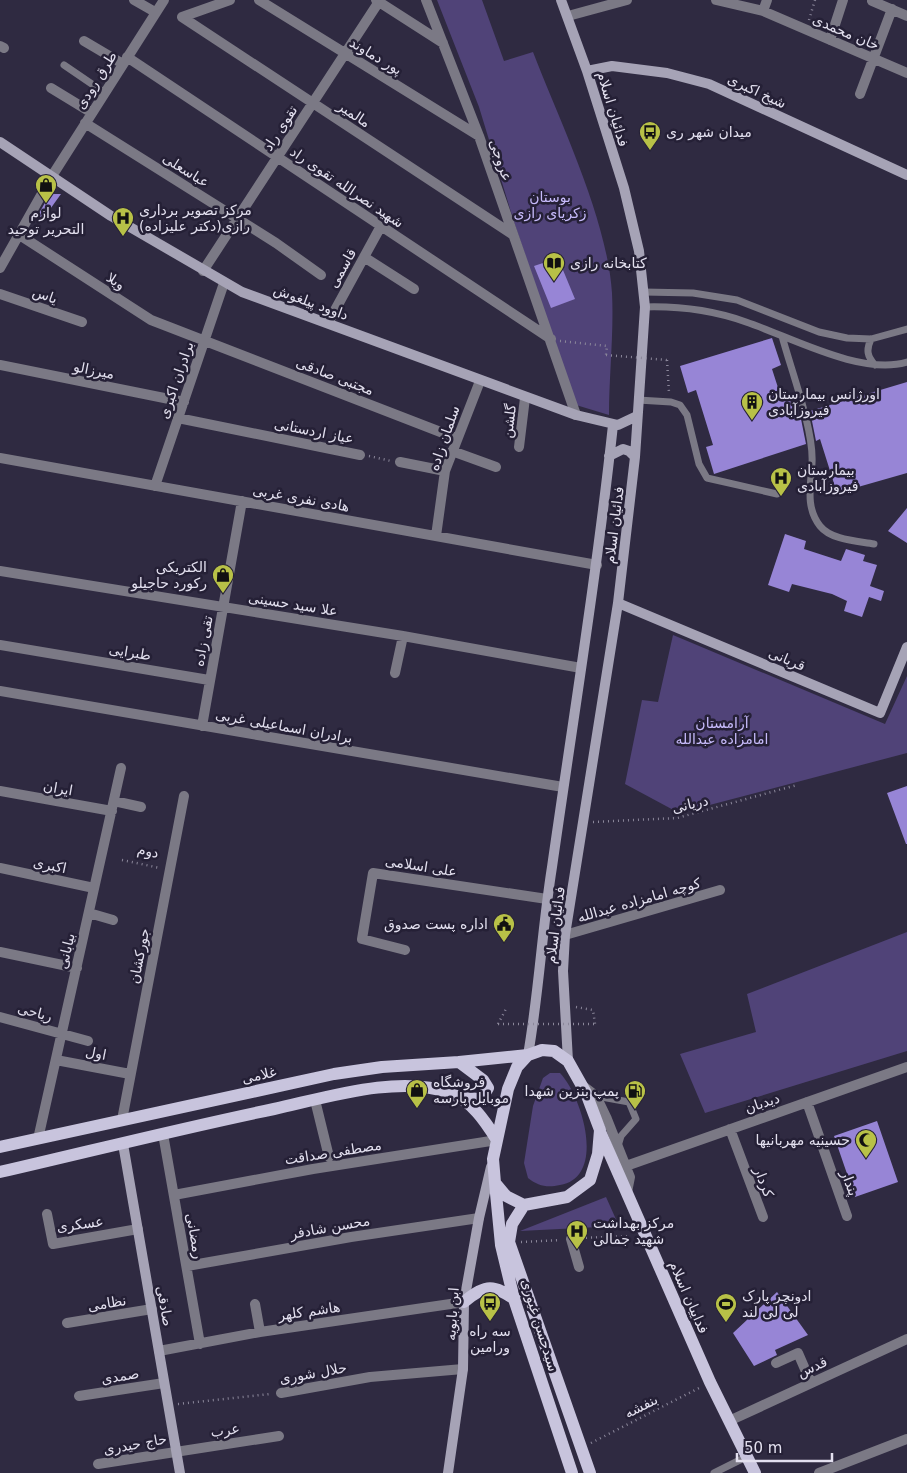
<svg xmlns="http://www.w3.org/2000/svg" width="907" height="1473" font-family="'DejaVu Sans',Cairo,sans-serif">
  <style>
    .green { fill: #504378 }
    .building { fill: #9785d6 }
    .lines { fill: none; stroke-linecap: round; stroke-linejoin: round }
    .path { stroke: #8b879a; stroke-width: 2.5; stroke-dasharray: 1 4; stroke-linecap: butt }
    .lane { stroke: #7b7985; stroke-width: 7 }
    .street { stroke: #7b7985; stroke-width: 10 }
    .secondary { stroke: #a6a3b6; stroke-width: 10 }
    .primary { stroke: #c8c4dd; stroke-width: 12 }
    .path-bridge { stroke: #8b879a; stroke-width: 2.5; stroke-dasharray: 1 4; stroke-linecap: butt }
    .labels { text-anchor: middle; dominant-baseline: central; stroke-width: 5; stroke-linejoin: round; paint-order: stroke }
    .street-label { font-size: 14px; fill: #e3e0ef; stroke: #252036 }
    .poi-label { font-size: 14px; fill: #e3e0ef; stroke: #252036; text-anchor: start }
    .park-label { font-size: 14px; fill: #c7bbfb; stroke: #252036 }
  </style>
  <rect width="100%" height="100%" fill="#2f2a41"/>
  <path class="green" d="M 437,0 L 482,0 L 504,61 L 533,52 C 560,122 607,218 612,293 C 614,333 609,375 609,415 L 576,405 L 514,222 L 479,107 Z
    M 673,635 L 885,724 L 907,676 L 907,753 L 679,813 L 625,784 L 642,700 L 658,702 Z
    M 907,932 L 907,1051 L 705,1113 L 680,1054 L 756,1032 L 747,994 Z
    M 550,1073 L 560,1073 C 582,1096 607,1177 560,1185 C 547,1188 538,1186 528,1178 L 524,1163 L 533,1106 L 543,1078 Z
    M 606,1197 L 619,1226 L 520,1231 Z"/>
  <path class="building" d="M 50,194 L 61,194 L 43,219 L 38,215 Z
    M 558,258 L 575,299 L 551,308 L 534,266 Z
    M 772,338 L 781,365 L 772,369 L 781,397 L 789,394 L 796,415 L 800,414 L 806,444 L 714,474 L 706,447 L 713,445 L 696,390 L 688,393 L 680,366 Z
    M 907,382 L 907,473 L 837,493 L 820,439 L 816,441 L 810,411 Z
    M 907,508 L 907,543 L 888,531 Z
    M 785,534 L 806,541 L 804,549 L 841,561 L 846,549 L 865,555 L 863,561 L 877,565 L 870,586 L 884,591 L 881,601 L 869,597 L 862,617 L 844,611 L 847,601 L 832,594 L 792,584 L 789,592 L 768,585 Z
    M 907,786 L 907,844 L 906,844 L 887,793 Z
    M 877,1121 L 898,1182 L 855,1197 L 834,1136 Z
    M 777,1292 L 808,1335 L 775,1350 L 777,1355 L 754,1366 L 733,1333 Z"/>
  <g class="lines">
    <path class="path" d="M 809,20 L 815,0
      M 560,341 L 607,346 L 606,355
      M 667,360 L 669,393
      M 369,456 L 391,461
      M 593,822 L 677,818 L 797,785
      M 122,860 L 160,868
      M 576,1007 L 593,1010 L 595,1024
      M 498,1024 L 507,1007
      M 581,1238 L 631,1236
      M 521,1242 L 560,1240
      M 178,1404 L 270,1394
      M 591,1443 L 699,1388"/>
    <path class="lane" d="M 64,65 L 105,93
      M 644,292 L 693,293 L 737,300 L 819,332 L 847,338 L 871,339 L 907,329
      M 645,307 C 681,306 712,310 746,322 C 791,337 861,376 907,362
      M 782,336 C 791,370 814,430 812,463 C 811,485 805,507 820,526 C 831,540 857,541 874,544
      M 871,339 C 866,350 867,356 875,365
      M 638,400 L 671,402 L 680,405 L 687,415 L 699,464 L 707,478 L 777,494
      M 596,1096 L 629,1102 L 636,1119 L 621,1136 L 618,1146
      M 714,1473 L 746,1457"/>
    <path class="street" d="M 134,0 L 155,12
      M 259,0 L 479,136
      M 376,0 L 443,43
      M 426,0 L 479,136 L 576,415
      M 716,0 L 763,11 L 907,73
      M 872,1 L 907,16
      M 763,11 L 767,0
      M 568,16 L 627,0
      M 182,17 L 512,234
      M 182,17 L 230,0
      M 830,40 L 843,0
      M 84,41 L 123,64
      M 0,46 L 4,48
      M 127,57 L 551,339
      M 51,88 L 92,113
      M 860,94 L 892,9
      M 85,123 L 276,243 L 321,275
      M 18,234 L 151,320 L 456,438
      M 364,257 L 414,289
      M 0,268 L 52,176 L 164,0
      M 203,271 L 380,0
      M 0,294 L 82,322
      M 328,323 L 381,226
      M 0,365 L 184,402
      M 178,418 L 360,455
      M 519,447 L 525,398
      M 452,451 L 496,467
      M 0,458 L 597,565
      M 400,462 L 445,471
      M 155,486 L 224,283
      M 436,536 L 445,471 L 480,381
      M 0,571 L 403,636 L 581,668
      M 0,645 L 209,680
      M 395,673 L 403,636
      M 0,691 L 563,787
      M 202,726 L 242,501
      M 0,791 L 112,811
      M 114,801 L 141,807
      M 0,868 L 94,888
      M 89,913 L 113,920
      M 565,935 L 720,890
      M 405,950 L 362,939 L 373,873 L 547,899
      M 0,952 L 77,968
      M 0,1017 L 88,1041
      M 56,1060 L 130,1074
      M 583,1086 L 596,1096 L 607,1119 L 630,1177 L 627,1192
      M 315,1100 L 329,1157
      M 807,1102 L 847,1216
      M 122,1120 L 184,796
      M 730,1129 L 763,1217
      M 163,1134 L 200,1344
      M 38,1139 L 121,768
      M 626,1166 L 907,1067
      M 174,1195 L 313,1169 L 497,1140
      M 47,1214 L 53,1244 L 138,1229
      M 571,1239 L 579,1267
      M 187,1266 L 351,1237 L 479,1218
      M 255,1304 L 260,1332
      M 67,1323 L 152,1309
      M 159,1351 L 260,1332 L 464,1302
      M 776,1363 L 798,1353 L 811,1383
      M 281,1393 L 370,1377 L 463,1369
      M 79,1396 L 164,1383
      M 729,1421 L 907,1339
      M 98,1464 L 279,1436
      M 819,1473 L 907,1439"/>
    <path class="secondary" d="M 561,0 L 587,71 L 624,188 L 639,251 L 645,307 L 635,457 L 618,603 L 565,935 L 563,971 L 568,1061
      M 587,71 L 612,66 L 667,73 L 709,84 L 907,175
      M 0,142 L 111,216 L 242,292 L 576,415 L 618,425 L 637,416
      M 609,456 L 623,449 L 629,451 L 635,457
      M 618,603 L 880,713 L 907,647
      M 528,1055 C 539,992 542,930 552,867 C 573,720 597,573 613,425
      M 123,1144 L 180,1473
      M 448,1473 L 463,1369 L 464,1302 L 479,1218 L 491,1167"/>
    <path class="primary" d="M 459,1062 L 483,1080 L 488,1088 L 481,1099 L 461,1098
      M 601,1134 L 710,1382 L 755,1473
      M 0,1147 L 334,1074 L 382,1067 L 459,1062 L 528,1055 L 542,1050 L 554,1051 L 568,1061 L 586,1093 L 600,1130 L 598,1154 L 590,1180 L 567,1197 L 524,1205 L 506,1196 L 495,1183 L 493,1159 L 508,1089 L 517,1067 L 528,1055
      M 0,1172 C 91,1151 182,1128 274,1109 C 325,1098 399,1074 450,1093 C 472,1101 485,1121 497,1140
      M 495,1183 L 501,1245 L 514,1299 L 572,1473
      M 524,1205 L 512,1224 L 509,1242 L 590,1473
      M 464,1302 C 486,1283 494,1285 516,1300"/>
    <path class="path-bridge" d="M 606,355 L 667,360
      M 498,1024 L 595,1024"/>
  </g>
  <defs>
    <g id="bus-pin" transform="scale(1.125)"><path d="M0 17L-7.5 6A9.5 9.5 0 1 1 7.5 6Z" fill="#b8c147" stroke="#252036"/><path d="M-5-6H5V4H4V6H2V4H-2V6H-4V4H-5ZM-3.5-4V0h7V-4ZM-3.5 1.2v1.5H-2V1.2ZM2 1.2v1.5H3.5V1.2Z" fill="#111"/></g>
    <g id="shop-pin" transform="scale(1.125)"><path d="M0 17L-7.5 6A9.5 9.5 0 1 1 7.5 6Z" fill="#b8c147" stroke="#252036"/><path d="M-5-2.5h2.3a2.7 3.5 0 0 1 5.4 0H5L5.5 6h-11ZM-1.5-2.5h3a1.5 2.3 0 0 0-3 0Z" fill="#111"/></g>
    <g id="hospital-pin" transform="scale(1.125)"><path d="M0 17L-7.5 6A9.5 9.5 0 1 1 7.5 6Z" fill="#b8c147" stroke="#252036"/><path d="M-5-5h3v3.5h4V-5h3V5h-3V1.5h-4V5h-3Z" fill="#111"/></g>
    <g id="library-pin" transform="scale(1.125)"><path d="M0 17L-7.5 6A9.5 9.5 0 1 1 7.5 6Z" fill="#b8c147" stroke="#252036"/><path d="M-6-4Q-3-5.5-.7-3.5V5Q-3 3-6 4ZM6-4Q3-5.5 .7-3.5V5Q3 3 6 4Z" fill="#111"/></g>
    <g id="building-pin" transform="scale(1.125)"><path d="M0 17L-7.5 6A9.5 9.5 0 1 1 7.5 6Z" fill="#b8c147" stroke="#252036"/><path d="M-4-6H4V6H1V3H-1V6H-4ZM-2.5-4.3h1.7v1.8h-1.7ZM.8-4.3h1.7v1.8H.8ZM-2.5-1h1.7V.8h-1.7ZM.8-1h1.7V.8H.8Z" fill="#111"/></g>
    <g id="civic-pin" transform="scale(1.125)"><path d="M0 17L-7.5 6A9.5 9.5 0 1 1 7.5 6Z" fill="#b8c147" stroke="#252036"/><path d="M-.6-6.5H3V-4.5H.6V-3L4-1V1h2V6H-6V1h2V-1L-.6-3ZM-1.2 2.5V6h2.4V2.5Z" fill="#111"/></g>
    <g id="fuel-pin" transform="scale(1.125)"><path d="M0 17L-7.5 6A9.5 9.5 0 1 1 7.5 6Z" fill="#b8c147" stroke="#252036"/><path d="M-5.5-6h7V0h2V4h1.3V-2.5L3-4.5l.8-.8L6-3V5H2.5V1h-1V6h-7ZM-4.2-4.7v3.2H.2V-4.7Z" fill="#111"/></g>
    <g id="mosque-pin" transform="scale(1.125)"><path d="M0 17L-7.5 6A9.5 9.5 0 1 1 7.5 6Z" fill="#b8c147" stroke="#252036"/><path d="M3.5-4.9A6 6 0 1 0 3.5 4.9A5 5 0 1 1 3.5-4.9Z" fill="#111"/></g>
    <g id="stadium-pin" transform="scale(1.125)"><path d="M0 17L-7.5 6A9.5 9.5 0 1 1 7.5 6Z" fill="#b8c147" stroke="#252036"/><path d="M0-5a6.5 5 0 1 0 0 10a6.5 5 0 1 0 0-10ZM-3.5-1.8h7v3.6h-7Z" fill="#111"/></g>
  </defs>
  <g fill-rule="evenodd">
    <use href="#bus-pin" x="650" y="132"/>
    <use href="#shop-pin" x="46" y="185"/>
    <use href="#hospital-pin" x="123" y="218"/>
    <use href="#library-pin" x="554" y="263"/>
    <use href="#building-pin" x="752" y="402"/>
    <use href="#hospital-pin" x="781" y="478"/>
    <use href="#shop-pin" x="223" y="575"/>
    <use href="#civic-pin" x="504" y="924"/>
    <use href="#shop-pin" x="417" y="1090"/>
    <use href="#fuel-pin" x="635" y="1091"/>
    <use href="#mosque-pin" x="866" y="1140"/>
    <use href="#hospital-pin" x="577" y="1231"/>
    <use href="#bus-pin" x="490" y="1303"/>
    <use href="#stadium-pin" x="726" y="1304"/>
  </g>
  <g class="labels">
    <g class="street-label">
      <text transform="translate(846 32) rotate(23)">خان محمدی</text>
      <text transform="translate(376 56) rotate(31)">پور دماوند</text>
      <text transform="translate(96 80) rotate(-58)">طرق رودی</text>
      <text transform="translate(757 91) rotate(25)">شیخ اکبری</text>
      <text transform="translate(613 109) rotate(73)">فدائیان اسلام</text>
      <text transform="translate(354 114) rotate(33)">مالمیر</text>
      <text transform="translate(280 128) rotate(-57)">تقوی راد</text>
      <text transform="translate(501 160) rotate(71)">عروجی</text>
      <text transform="translate(186 170) rotate(32)">عباسعلی</text>
      <text transform="translate(347 187) rotate(34)">شهید نصرالله تقوی راد</text>
      <text transform="translate(342 268) rotate(-61)">قاسمی</text>
      <text transform="translate(116 281) rotate(33)">ویلا</text>
      <text transform="translate(45 295) rotate(19)">یاس</text>
      <text transform="translate(311 302) rotate(20)">داوود پیلغوش</text>
      <text transform="translate(94 370) rotate(11)">میرزالو</text>
      <text transform="translate(335 376) rotate(21)">مجتبی صادقی</text>
      <text transform="translate(176 380) rotate(-71)">برادران اکبری</text>
      <text transform="translate(509 421) rotate(-83)">گلشن</text>
      <text transform="translate(314 431) rotate(11)">عیاز اردستانی</text>
      <text transform="translate(444 438) rotate(-71)">سلمان زاده</text>
      <text transform="translate(301 498) rotate(10)">هادی نفری غربی</text>
      <text transform="translate(614 525) rotate(-83)">فدائیان اسلام</text>
      <text transform="translate(293 604) rotate(9)">علا سید حسینی</text>
      <text transform="translate(203 641) rotate(-79)">تقی زاده</text>
      <text transform="translate(130 652) rotate(9)">طبرایی</text>
      <text transform="translate(787 659) rotate(23)">قربانی</text>
      <text transform="translate(284 726) rotate(10)">برادران اسماعیلی غربی</text>
      <text transform="translate(58 788) rotate(10)">ایران</text>
      <text transform="translate(690 804) rotate(-13)">دریانی</text>
      <text transform="translate(148 851) rotate(11)">دوم</text>
      <text transform="translate(50 865) rotate(12)">اکبری</text>
      <text transform="translate(421 866) rotate(9)">علی اسلامی</text>
      <text transform="translate(639 900) rotate(-16)">کوچه امامزاده عبدالله</text>
      <text transform="translate(555 925) rotate(-83)">فدائیان اسلام</text>
      <text transform="translate(66 951) rotate(-77)">بیابانی</text>
      <text transform="translate(139 956) rotate(-79)">جورکشان</text>
      <text transform="translate(35 1012) rotate(15)">ریاحی</text>
      <text transform="translate(96 1053) rotate(11)">اول</text>
      <text transform="translate(259 1075) rotate(-12)">غلامی</text>
      <text transform="translate(762 1103) rotate(-19)">دیدبان</text>
      <text transform="translate(333 1152) rotate(-9)">مصطفی صداقت</text>
      <text transform="translate(764 1182) rotate(69)">کردار</text>
      <text transform="translate(850 1183) rotate(70)">پندار</text>
      <text transform="translate(80 1224) rotate(-7)">عسکری</text>
      <text transform="translate(330 1227) rotate(-10)">محسن شادفر</text>
      <text transform="translate(195 1236) rotate(80)">رمضانی</text>
      <text transform="translate(689 1297) rotate(66)">فداییان اسلام</text>
      <text transform="translate(107 1303) rotate(-9)">نظامی</text>
      <text transform="translate(165 1306) rotate(80)">صادقی</text>
      <text transform="translate(309 1311) rotate(-8)">هاشم کلهر</text>
      <text transform="translate(452 1314) rotate(-86)">ابن بابویه</text>
      <text transform="translate(540 1325) rotate(73)">سیدحسن غیوری</text>
      <text transform="translate(812 1367) rotate(-25)">قدس</text>
      <text transform="translate(313 1373) rotate(-10)">حلال شوری</text>
      <text transform="translate(120 1376) rotate(-9)">صمدی</text>
      <text transform="translate(641 1406) rotate(-27)">بنفشه</text>
      <text transform="translate(225 1430) rotate(-8)">عرب</text>
      <text transform="translate(135 1444) rotate(-10)">حاج حیدری</text>
    </g>
    <g class="poi-label">
      <text x="666" y="132">میدان شهر ری</text>
      <text x="139" y="210">مرکز تصویر برداری<tspan x="139" dy="16">رازی(دکتر علیزاده)</tspan></text>
      <text x="46" y="213" text-anchor="middle">لوازم<tspan x="46" dy="16">التحریر توحید</tspan></text>
      <text x="570" y="263">کتابخانه رازی</text>
      <text x="768" y="394">اورژانس بیمارستان<tspan x="768" dy="16">فیروزآبادی</tspan></text>
      <text x="797" y="470">بیمارستان<tspan x="797" dy="16">فیروزآبادی</tspan></text>
      <text x="207" y="567" text-anchor="end">الکتریکی<tspan x="207" dy="16">رکورد حاجیلو</tspan></text>
      <text x="488" y="924" text-anchor="end">اداره پست صدوق</text>
      <text x="433" y="1082">فروشگاه<tspan x="433" dy="16">موبایل پارسه</tspan></text>
      <text x="619" y="1091" text-anchor="end">پمپ بنزین شهدا</text>
      <text x="850" y="1140" text-anchor="end">حسینیه مهربانیها</text>
      <text x="593" y="1223">مرکز بهداشت<tspan x="593" dy="16">شهید جمالی</tspan></text>
      <text x="742" y="1296">ادونچر پارک<tspan x="742" dy="16">لی لی لند</tspan></text>
      <text x="490" y="1331" text-anchor="middle">سه راه<tspan x="490" dy="16">ورامین</tspan></text>
    </g>
    <g class="park-label">
      <text x="550" y="197">بوستان<tspan x="550" dy="16">زکریای رازی</tspan></text>
      <text x="722" y="723">آرامستان<tspan x="722" dy="16">امامزاده عبدالله</tspan></text>
    </g>
  </g>
  <path d="M737 1453v8h95v-8" fill="none" stroke="#e3e0ef" stroke-width="2.5"/>
  <text x="744" y="1453" font-size="15" fill="#e3e0ef" stroke="#252036" stroke-width="4" paint-order="stroke">50 m</text>
</svg>
